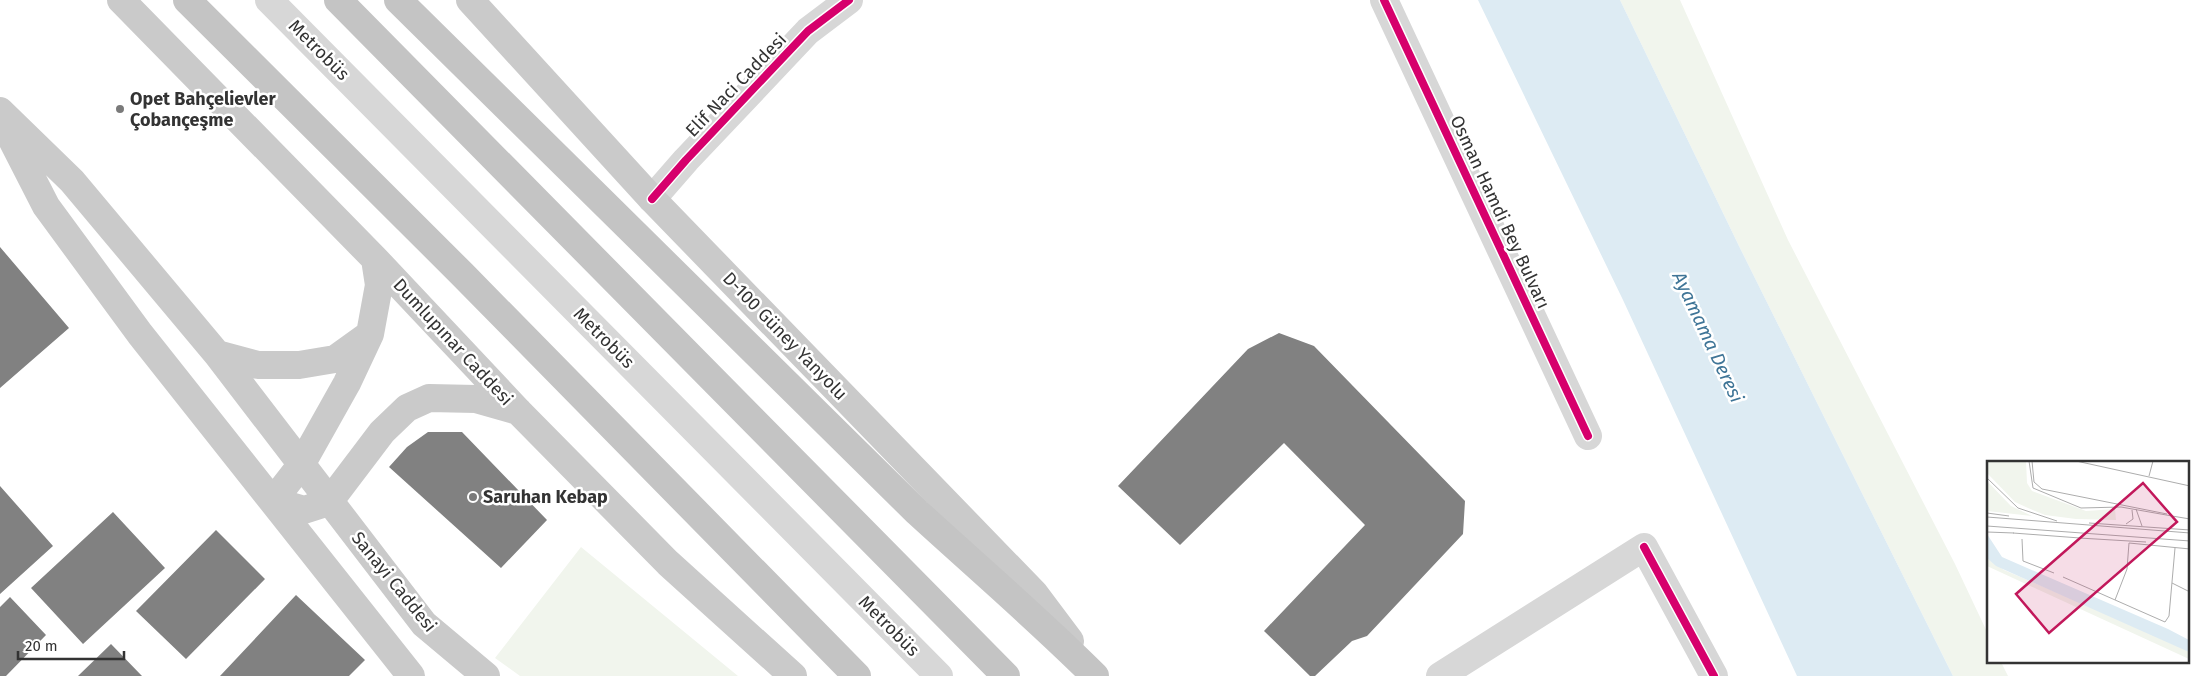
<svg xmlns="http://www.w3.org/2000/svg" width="2202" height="676" font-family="'Fira Sans',sans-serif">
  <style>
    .green { fill: #f1f5ed }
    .water { fill: #ddebf3 }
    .building { fill: #818181 }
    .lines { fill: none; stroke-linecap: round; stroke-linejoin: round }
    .minor { stroke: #d7d7d7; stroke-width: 28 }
    .major { stroke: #cacaca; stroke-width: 28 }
    .highway { stroke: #c4c4c4; stroke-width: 28 }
    .cycleway-casing { stroke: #fff; stroke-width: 11 }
    .cycleway { stroke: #d6006c; stroke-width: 8 }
    .poi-dot { fill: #7a7a7a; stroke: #fff; stroke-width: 2 }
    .labels { text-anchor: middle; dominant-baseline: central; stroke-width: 5; stroke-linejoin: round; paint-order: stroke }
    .street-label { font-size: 18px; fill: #333; stroke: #fff }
    .poi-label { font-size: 18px; font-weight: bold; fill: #333; stroke: #fff; text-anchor: start }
    .water-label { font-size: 19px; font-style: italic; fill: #3f7597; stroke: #fff }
    .inset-road { fill: none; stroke: #adadad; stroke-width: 1 }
    .view { fill: #c2185b; fill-opacity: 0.15; stroke: #c2185b; stroke-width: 2.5 }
    .inset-edge { fill: none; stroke: #333; stroke-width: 2.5 }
  </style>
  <rect width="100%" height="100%" fill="#fff"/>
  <path class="green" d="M 1620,0 L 1680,0 L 1788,240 L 1955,564 L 1988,634 L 1988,662 L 2001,662 L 2008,676 L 1953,676 L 1739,246 Z
    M 581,547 L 738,676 L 520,676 L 495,658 Z"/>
  <path class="water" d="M 1478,0 L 1620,0 L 1739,246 L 1953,676 L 1797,676 L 1623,300 Z"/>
  <path class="building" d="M 0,247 L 69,328 L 0,388 Z
    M 1279,333 L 1314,346 L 1465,501 L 1463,534 L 1367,636 L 1352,641 L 1315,676 L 1310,676 L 1264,631 L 1365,525 L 1284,443 L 1180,545 L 1118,486 L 1248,349 Z
    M 428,432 L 462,432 L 547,520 L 501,568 L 389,467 L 407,447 Z
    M 0,486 L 53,546 L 0,594 Z
    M 113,512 L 165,568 L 83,644 L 31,588 Z
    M 216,530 L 265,579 L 186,659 L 136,611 Z
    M 296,595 L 365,660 L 349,676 L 220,676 Z
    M 10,597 L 46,635 L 6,676 L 0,676 L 0,607 Z
    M 111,644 L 142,676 L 78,676 Z"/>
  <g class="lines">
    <path class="minor" d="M 269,0 L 939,676
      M 1384,0 L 1588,436
      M 652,199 L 686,160 L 808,31 L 849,0
      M 1440,676 L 1644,547 L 1714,676"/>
    <path class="major" d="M 121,0 L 375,259 L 518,411 L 668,563 L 793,676
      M 470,0 L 652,199 L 1034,593 L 1070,641
      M 0,111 L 72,181 L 217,354 L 424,624 L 486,676
      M 5,126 L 46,206 L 140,334 L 411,676
      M 217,354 L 258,365 L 299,365 L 335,359 L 367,336
      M 273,501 L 304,510 L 329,502 L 382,432 L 407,408 L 429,398 L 476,399 L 518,411
      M 273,501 L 301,465 L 347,383 L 370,334 L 379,285 L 375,259"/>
    <path class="highway" d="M 187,0 L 462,274 L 857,676
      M 338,0 L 1006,676
      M 398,0 L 917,512 C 977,567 1038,619 1095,676"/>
    <g class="cycleway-casing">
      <path id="cycleway" d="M 1384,0 L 1588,436
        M 652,199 L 686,160 L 808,31 L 849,0
        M 1644,547 L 1714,676"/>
    </g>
    <use href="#cycleway" class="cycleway"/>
  </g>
  <g class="poi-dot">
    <circle cx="120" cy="109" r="5"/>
    <circle cx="473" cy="497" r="5"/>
  </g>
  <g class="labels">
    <g class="street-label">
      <text transform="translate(319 50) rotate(45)">Metrobüs</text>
      <text transform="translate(736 85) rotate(-46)">Elif Naci Caddesi</text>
      <text transform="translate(1500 212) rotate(65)">Osman Hamdi Bey Bulvarı</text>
      <text transform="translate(785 336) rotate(46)">D-100 Güney Yanyolu</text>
      <text transform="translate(604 338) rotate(45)">Metrobüs</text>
      <text transform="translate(453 342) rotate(47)">Dumlupınar Caddesi</text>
      <text transform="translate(394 582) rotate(51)">Sanayi Caddesi</text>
      <text transform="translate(889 626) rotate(45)">Metrobüs</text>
    </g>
    <g class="poi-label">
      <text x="130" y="99">Opet Bahçelievler<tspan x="130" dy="21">Çobançeşme</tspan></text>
      <text x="483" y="497">Saruhan Kebap</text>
    </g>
    <g class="water-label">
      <text transform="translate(1708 337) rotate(65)">Ayamama Deresi</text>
    </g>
  </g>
  <g transform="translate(1987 461)">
    <rect width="202" height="202" fill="#fff"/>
    <path d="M 0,0 L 39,0 L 40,22 L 45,30 L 99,50 L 128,48 L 129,59 L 89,58 L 58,54 L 41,47 L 28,41 L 0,12 ZM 0,20 L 24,45 L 45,55 L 0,50 ZM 0,97 L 17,109 L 177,177 L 202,191 L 202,198 L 0,105 Z" fill="#f1f5ed"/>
    <path d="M 0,73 L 15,96 L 181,168 L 202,179 L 202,191 L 9,105 L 0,97 Z" fill="#ddebf3"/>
    <path class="inset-road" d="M 42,0 L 46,27 L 94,47 L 134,46 L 185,55M 45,0 L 47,21 L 55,28 L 180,53M 89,0 L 203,25M 162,15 L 166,0M 0,17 L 31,47 L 70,60M 149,48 L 155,65M 0,52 L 22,55M 185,55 L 203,58M 0,56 L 203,72M 102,62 L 203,69M 139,63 L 146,58 L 145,49M 0,65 L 203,80M 0,71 L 27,72M 26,72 L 93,77M 92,77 L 159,81M 35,78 L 36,100 L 67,112M 142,82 L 203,88M 76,116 L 178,161 L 182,155 L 188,87M 185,122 L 203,131M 128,139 L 140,108 L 142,82"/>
    <path class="view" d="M 156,22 L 190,61 L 62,172 L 29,133 Z"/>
    <rect width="202" height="202" class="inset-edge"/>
  </g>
  <path d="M18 651v8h106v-8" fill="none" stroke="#333333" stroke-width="2.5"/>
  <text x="25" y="651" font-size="15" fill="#333333" stroke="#ffffff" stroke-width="4" paint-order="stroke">20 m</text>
</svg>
